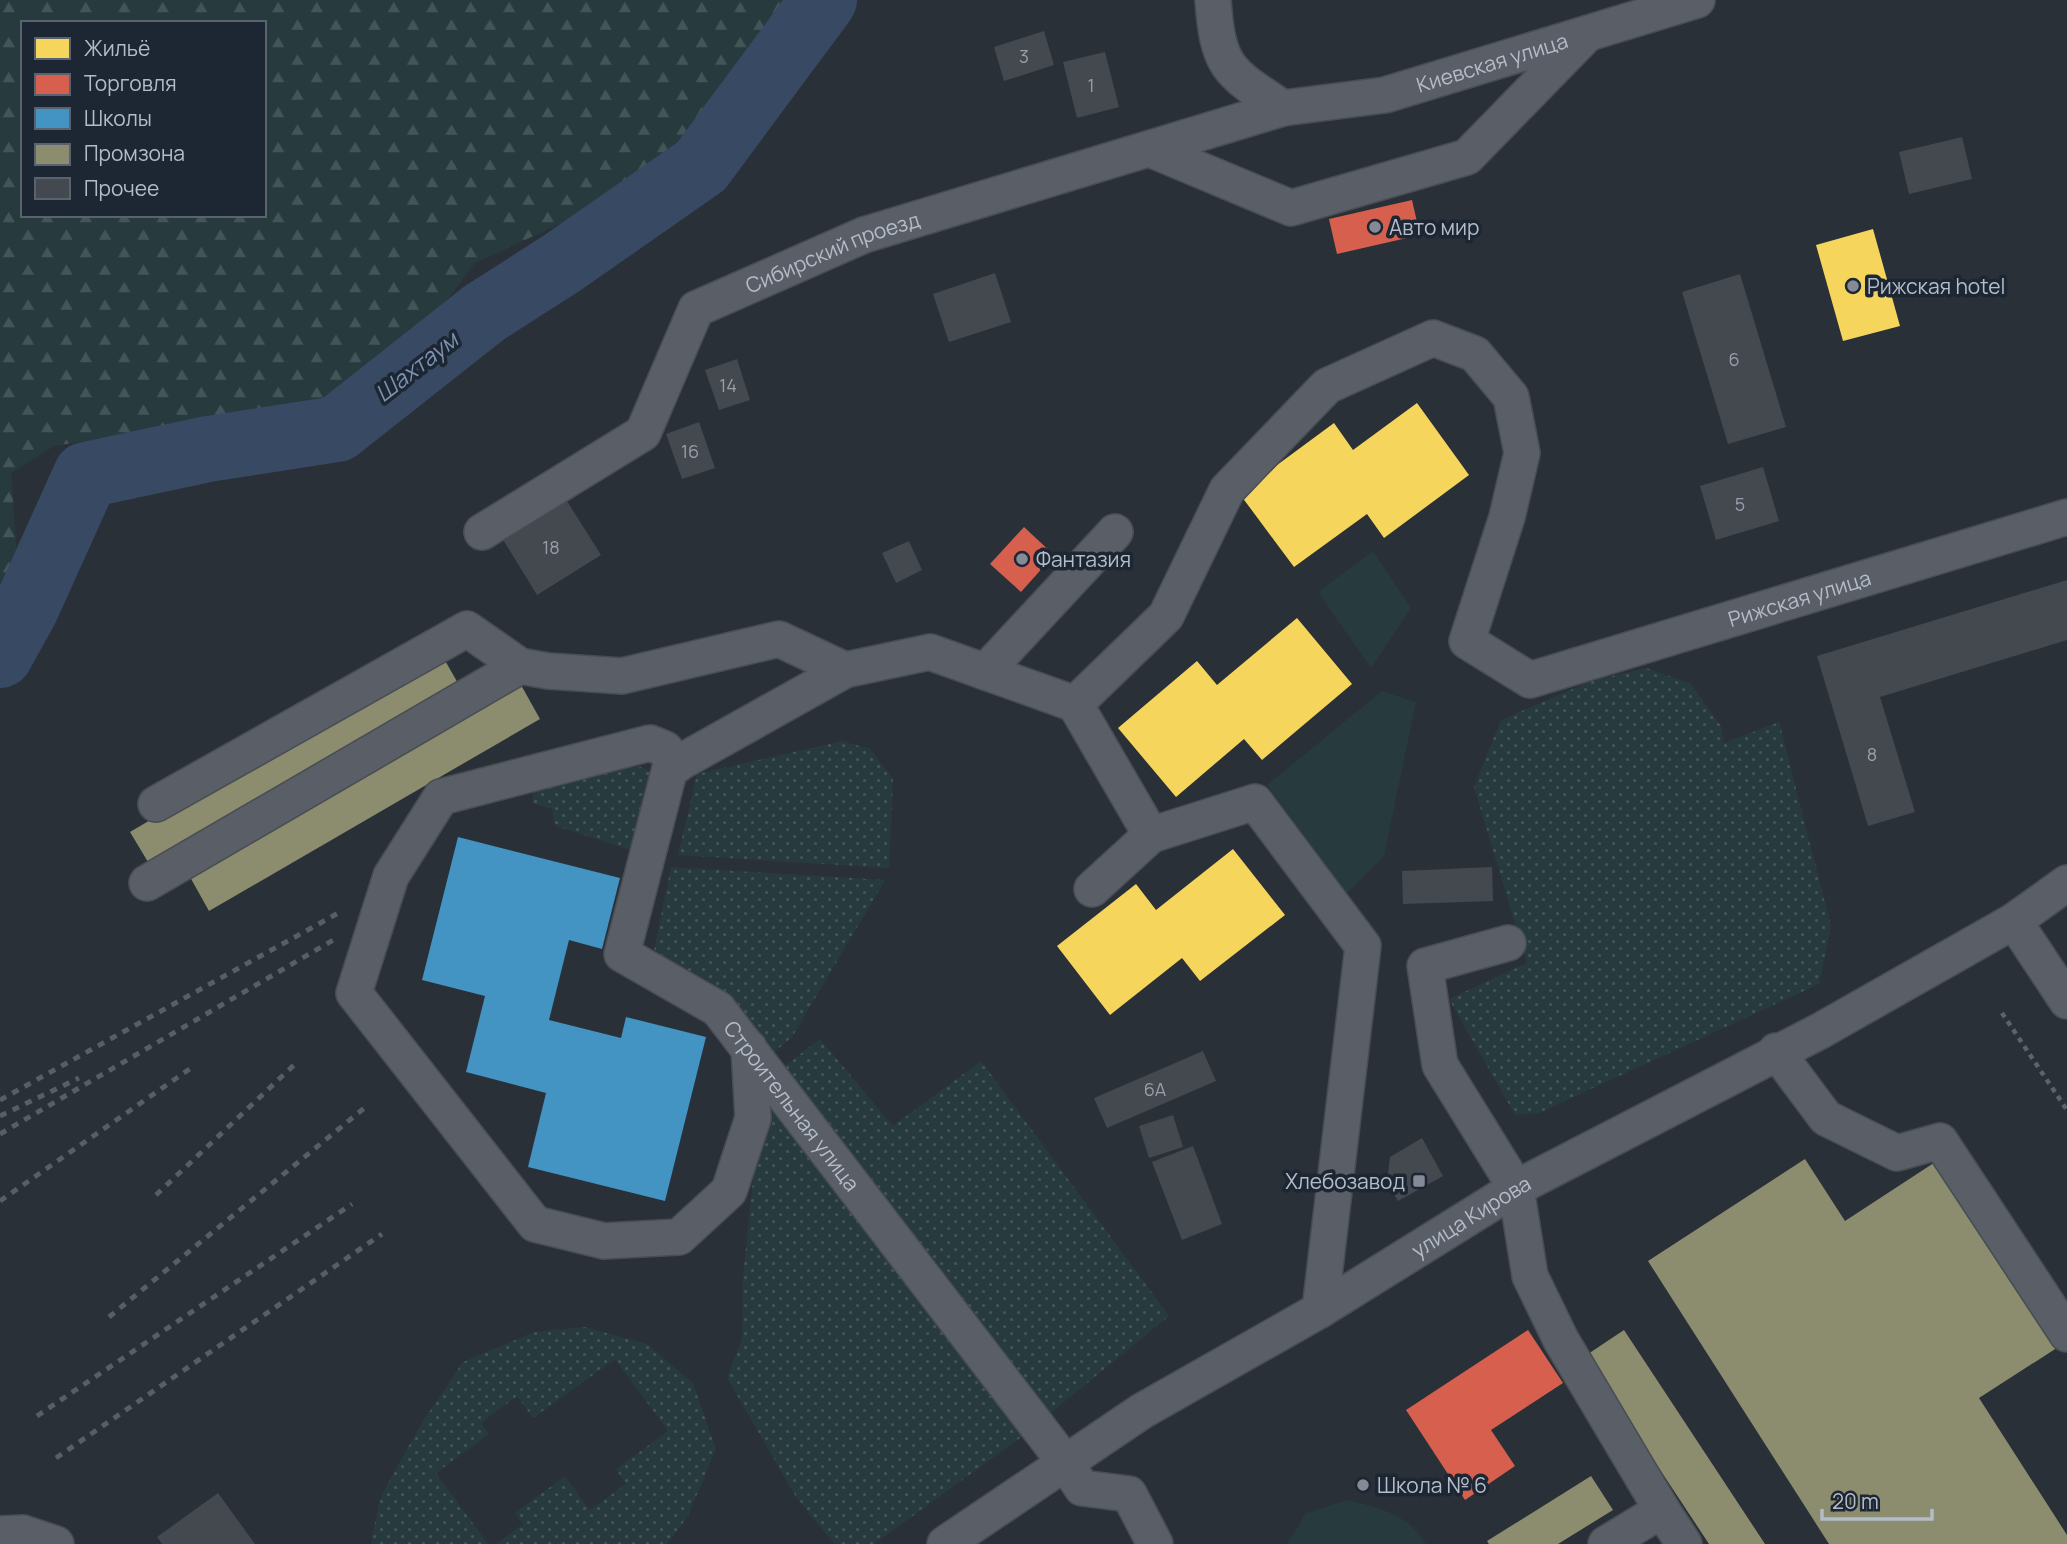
<svg xmlns="http://www.w3.org/2000/svg" width="2067" height="1544" font-family="Manrope,sans-serif">
  <style>
    .grass { fill: url(#grass-dots) }
    .forest { fill: url(#forest-firs); fill-rule: evenodd }
    .park { fill: #273a3e }
    .homes { fill: #f6d55c }
    .shops { fill: #d6604d }
    .schools { fill: #4393c3 }
    .industry { fill: #8c8c6e }
    .lines { fill: none; stroke-linecap: round; stroke-linejoin: round }
    .river { stroke: #384963; stroke-width: 66 }
    .building { fill: #444950 }
    .minor-casing { stroke: #484c53; stroke-width: 38 }
    .path { stroke: #5d636a; stroke-width: 4.5; stroke-dasharray: 5 5; stroke-linecap: butt }
    .minor { stroke: #5a5e66; stroke-width: 35 }
    .rail { stroke: #595d64; stroke-width: 5; stroke-dasharray: 7 7; stroke-linecap: butt }
    .poi-dot { fill: #848b96; stroke: #1d2633; stroke-width: 2.5 }
    .labels { text-anchor: middle; dominant-baseline: central; stroke-width: 7; stroke-linejoin: round; paint-order: stroke }
    .number-label { font-size: 18px; fill: #989fab }
    .street-label { font-size: 21px; fill: #b4bcc9; stroke: #1d2633 }
    .poi-label { font-size: 21px; fill: #b4bcc9; stroke: #1d2633; text-anchor: start }
    .water-label { font-size: 23px; font-style: italic; fill: #7c92b1; stroke: #1d2633 }
  </style>
  <defs>
    <pattern id="grass-dots" width="8" height="8" patternUnits="userSpaceOnUse" patternTransform="scale(1.75)"><rect width="8" height="8" fill="#273a3e"/><path d="M2 2h.1M6 6h.1" fill="none" stroke="#445559" stroke-width="1.8" stroke-linecap="round"/></pattern>
    <pattern id="forest-firs" width="22" height="20" patternUnits="userSpaceOnUse" patternTransform="scale(1.75)"><rect width="22" height="20" fill="#273a3e"/><path d="M5 1l3.5 6h-7zM16 11l3.5 6h-7z" fill="#445559"/></pattern>
  </defs>
  <rect width="100%" height="100%" fill="#2a3038"/>
  <path class="grass" d="M 1646,668 L 1691,684 L 1721,726 L 1724,743 L 1779,722 L 1831,926 L 1819,984 L 1539,1113 L 1515,1115 L 1449,999 L 1527,963 L 1474,787 L 1501,720 L 1591,681 Z
    M 842,741 L 870,749 L 893,779 L 889,868 L 678,855 L 697,774 Z
    M 638,766 L 657,774 L 643,854 L 555,826 L 552,809 L 532,803 L 534,790 Z
    M 671,867 L 885,880 L 792,1037 L 772,1054 L 652,960 Z
    M 820,1039 L 893,1126 L 981,1061 L 1169,1316 L 1047,1416 L 778,1071 Z
    M 772,1104 L 1023,1436 L 874,1544 L 834,1544 L 796,1497 L 727,1378 L 742,1339 L 743,1276 L 755,1161 Z
    M 585,1327 L 647,1344 L 693,1383 L 716,1449 L 688,1516 L 667,1544 L 496,1544 L 523,1524 L 515,1513 L 565,1476 L 590,1510 L 626,1484 L 616,1469 L 668,1431 L 615,1359 L 533,1418 L 517,1396 L 481,1423 L 489,1434 L 436,1473 L 488,1544 L 371,1544 L 380,1498 L 421,1424 L 463,1362 L 534,1332 Z"/>
  <path class="forest" d="M 0,0 L 789,0 L 703,122 L 586,212 L 475,263 L 387,379 L 306,424 L 156,430 L 54,446 L 11,473 L 17,559 L 0,589 ZM 23,23 L 264,23 L 264,215 L 23,215 Z"/>
  <path class="park" d="M 1373,551 L 1411,608 L 1371,668 L 1318,592 Z
    M 1382,691 L 1416,702 L 1384,856 L 1347,893 L 1267,785 Z
    M 1348,1500 C 1380,1508 1408,1514 1426,1544 L 1287,1544 L 1306,1513 Z"/>
  <path class="homes" d="M 1873,229 L 1900,326 L 1843,341 L 1816,245 Z
    M 1417,403 L 1469,475 L 1384,538 L 1367,514 L 1294,567 L 1239,493 L 1334,423 L 1353,450 Z
    M 1297,618 L 1352,684 L 1262,760 L 1244,739 L 1176,797 L 1118,728 L 1197,661 L 1217,685 Z
    M 1233,849 L 1285,915 L 1200,981 L 1182,958 L 1110,1015 L 1057,946 L 1136,884 L 1156,910 Z"/>
  <path class="shops" d="M 1412,200 L 1420,235 L 1337,254 L 1329,219 Z
    M 1024,527 L 1054,555 L 1021,592 L 990,564 Z
    M 1528,1330 L 1563,1383 L 1491,1430 L 1515,1466 L 1465,1500 L 1406,1410 Z"/>
  <path class="schools" d="M 458,837 L 620,878 L 602,949 L 569,940 L 549,1020 L 621,1038 L 626,1017 L 706,1037 L 665,1201 L 528,1167 L 546,1093 L 466,1072 L 485,996 L 422,980 Z"/>
  <path class="industry" d="M 439,650 L 459,685 L 151,867 L 130,832 Z
    M 521,685 L 540,719 L 209,911 L 190,877 Z
    M 1946,1155 L 2066,1342 L 1979,1398 L 2067,1535 L 2067,1544 L 1829,1544 L 1648,1261 L 1805,1159 L 1845,1221 Z
    M 1624,1330 L 1765,1544 L 1709,1544 L 1585,1356 Z
    M 1591,1476 L 1613,1510 L 1558,1544 L 1489,1544 L 1487,1541 Z"/>
  <g class="lines">
    <path class="river" d="M 0,655 L 26,608 L 86,475 L 208,449 L 337,429 L 484,313 L 562,263 L 701,166 L 824,0"/>
  </g>
  <path class="building" d="M 1044,31 L 1054,65 L 1004,81 L 994,47 Z
    M 1105,52 L 1119,107 L 1077,118 L 1063,62 Z
    M 1962,137 L 1972,179 L 1909,194 L 1899,152 Z
    M 995,273 L 1011,322 L 949,342 L 933,294 Z
    M 1740,274 L 1786,427 L 1728,444 L 1682,292 Z
    M 737,359 L 750,400 L 719,410 L 705,370 Z
    M 699,422 L 715,468 L 682,479 L 666,434 Z
    M 1763,467 L 1779,521 L 1716,540 L 1700,486 Z
    M 565,498 L 601,555 L 537,595 L 502,538 Z
    M 909,541 L 922,570 L 896,583 L 882,553 Z
    M 2067,580 L 2067,640 L 1880,697 L 1915,812 L 1868,826 L 1817,656 Z
    M 1492,867 L 1493,901 L 1403,904 L 1402,871 Z
    M 1203,1051 L 1216,1081 L 1107,1128 L 1094,1098 Z
    M 1173,1115 L 1183,1147 L 1149,1158 L 1139,1126 Z
    M 1422,1138 L 1443,1176 L 1398,1201 L 1387,1182 L 1390,1157 Z
    M 1193,1146 L 1222,1224 L 1182,1240 L 1152,1162 Z
    M 218,1493 L 255,1544 L 162,1544 L 157,1537 Z"/>
  <g class="lines">
    <g class="minor-casing">
      <g id="minor">
        <path d="M 1213,0 C 1218,68 1228,72 1283,108"/>
        <path d="M 1150,149 L 1291,208 L 1467,157 L 1585,36"/>
        <path id="s1" d="M 482,532 L 643,433 L 696,309 L 864,235 L 1283,108 L 1385,95 L 1697,0"/>
        <path d="M 985,672 L 1115,532"/>
        <path id="s2" d="M 1075,704 L 930,652 L 845,670 L 670,768 L 622,954 L 718,1009 L 1064,1461 L 1082,1488 L 1129,1494 L 1155,1544"/>
        <path d="M 677,765 L 665,749 L 650,743 L 441,797 L 391,876 L 354,993 L 535,1224 L 604,1241 L 679,1237 L 729,1191 L 753,1118 L 749,1048"/>
        <path d="M 156,804 L 467,629 L 520,666 L 548,671 L 622,676 L 779,639 L 845,670"/>
        <path d="M 147,883 L 520,666"/>
        <path d="M 1092,889 L 1151,835"/>
        <path d="M 2014,921 L 2067,1001"/>
        <path d="M 1508,943 L 1425,966 L 1440,1065 L 1516,1188 L 1530,1276 L 1561,1340 L 1662,1510"/>
        <path d="M 1776,1051 L 1826,1118 L 1897,1153 L 1940,1141 L 2067,1334"/>
        <path id="s3" d="M 1320,1310 L 1363,946 L 1255,802 L 1151,835 L 1075,704 L 1166,616 L 1227,490 L 1327,386 L 1433,338 L 1475,354 L 1511,397 L 1522,453 L 1507,517 L 1467,641 L 1530,680 L 2067,517"/>
        <path d="M 0,1534 L 23,1533 L 56,1544"/>
        <path id="s4" d="M 945,1544 L 1142,1411 L 1320,1310 L 1516,1188 L 1820,1031 L 2014,921 L 2067,883"/>
        <path d="M 1606,1544 L 1662,1510 L 1684,1544"/>
      </g>
    </g>
    <path class="path" d="M 2002,1013 L 2067,1110"/>
    <use href="#minor" class="minor"/>
    <path class="rail" d="M 0,1100 L 342,911
      M 0,1116 L 79,1078
      M 0,1134 L 335,939
      M 156,1195 L 294,1065
      M 0,1201 L 191,1068
      M 109,1317 L 368,1105
      M 37,1416 L 352,1204
      M 56,1458 L 382,1234"/>
  </g>
  <g class="poi-dot">
    <circle cx="1375" cy="227" r="7"/>
    <circle cx="1853" cy="286" r="7"/>
    <circle cx="1022" cy="559" r="7"/>
    <rect x="1412" y="1174" width="14" height="14" rx="3.5"/>
    <circle cx="1363" cy="1485" r="7"/>
  </g>
  <g class="labels">
    <g class="number-label">
      <text x="1024" y="56">3</text>
      <text x="1091" y="85">1</text>
      <text x="1734" y="359">6</text>
      <text x="728" y="385">14</text>
      <text x="690" y="451">16</text>
      <text x="1740" y="504">5</text>
      <text x="551" y="547">18</text>
      <text x="1872" y="754">8</text>
      <text x="1155" y="1089">6А</text>
    </g>
    <g class="street-label">
      <text stroke="none"><textPath href="#s1" startOffset="1160">Киевская улица</textPath></text>
      <text stroke="none"><textPath href="#s1" startOffset="472">Сибирский проезд</textPath></text>
      <text stroke="none"><textPath href="#s3" startOffset="2044">Рижская улица</textPath></text>
      <text stroke="none"><textPath href="#s2" startOffset="866">Строительная улица</textPath></text>
      <text stroke="none"><textPath href="#s4" startOffset="620">улица Кирова</textPath></text>
    </g>
    <g class="poi-label">
      <text x="1389" y="227">Авто мир</text>
      <text x="1867" y="286">Рижская hotel</text>
      <text x="1036" y="559">Фантазия</text>
      <text x="1405" y="1181" text-anchor="end">Хлебозавод</text>
      <text x="1377" y="1485">Школа № 6</text>
    </g>
    <g class="water-label">
      <text transform="translate(416 366) rotate(-38)">Шахтаум</text>
    </g>
  </g>
  <rect x="21" y="21" width="245" height="196" fill="#1d2633" stroke="#59626f" stroke-width="2"/>
  <rect x="35" y="38" width="35" height="21" fill="#f6d55c" stroke="#59626f" stroke-width="2"/>
  <text x="84" y="56" font-size="21" fill="#b4bcc9">Жильё</text>
  <rect x="35" y="74" width="35" height="21" fill="#d6604d" stroke="#59626f" stroke-width="2"/>
  <text x="84" y="91" font-size="21" fill="#b4bcc9">Торговля</text>
  <rect x="35" y="108" width="35" height="21" fill="#4393c3" stroke="#59626f" stroke-width="2"/>
  <text x="84" y="126" font-size="21" fill="#b4bcc9">Школы</text>
  <rect x="35" y="144" width="35" height="21" fill="#8c8c6e" stroke="#59626f" stroke-width="2"/>
  <text x="84" y="161" font-size="21" fill="#b4bcc9">Промзона</text>
  <rect x="35" y="178" width="35" height="21" fill="#444950" stroke="#59626f" stroke-width="2"/>
  <text x="84" y="196" font-size="21" fill="#b4bcc9">Прочее</text>
  <path d="M1822 1509v10h110v-10" fill="none" stroke="#b4bcc9" stroke-width="3.5"/>
  <text x="1832" y="1509" font-size="21" fill="#b4bcc9" stroke="#1d2633" stroke-width="5" paint-order="stroke">20 m</text>
</svg>
